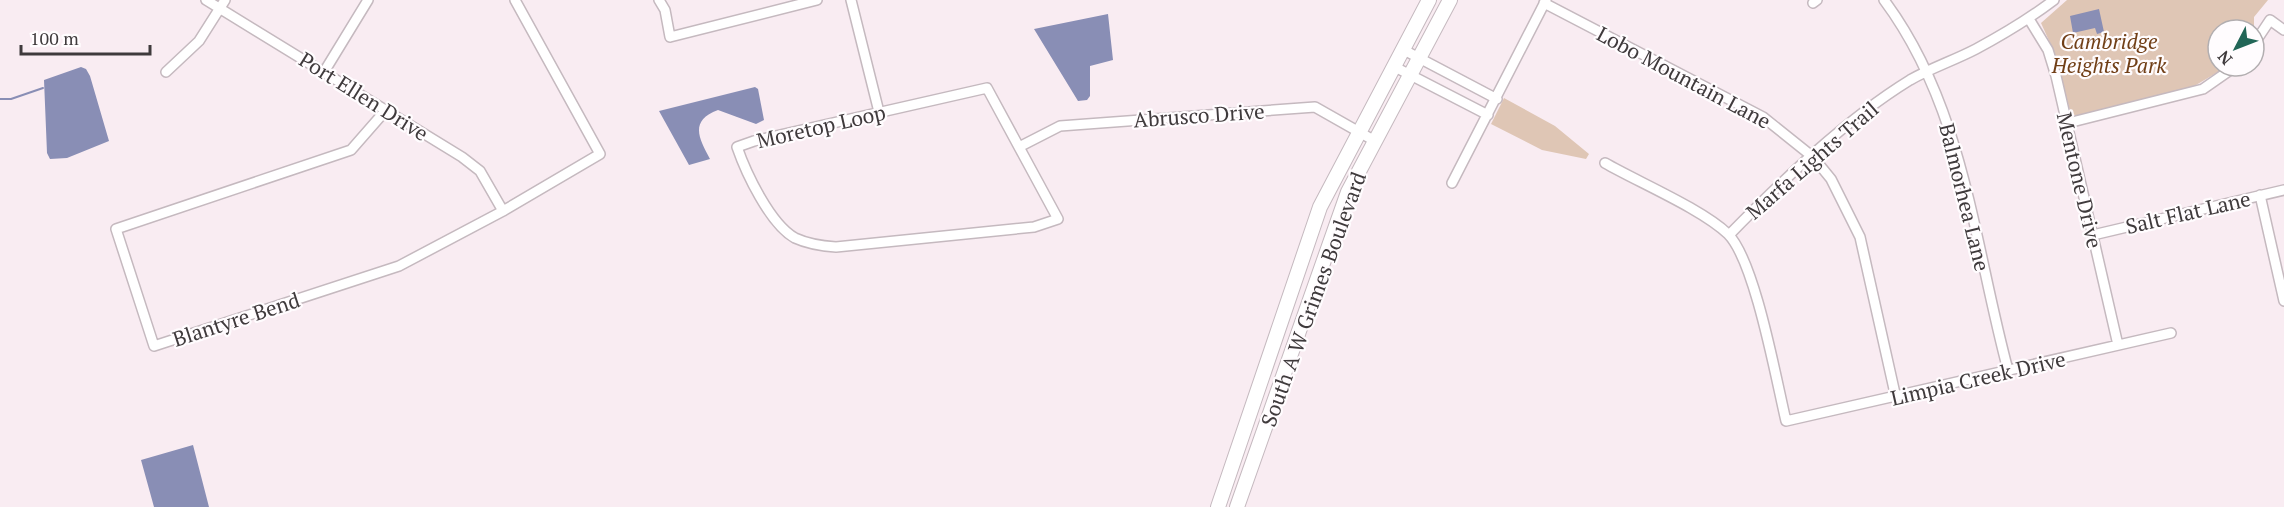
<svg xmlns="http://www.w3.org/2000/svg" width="2284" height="507" font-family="'PT Serif',serif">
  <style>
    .green { fill: #dfc6b5 }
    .water { fill: #898eb5 }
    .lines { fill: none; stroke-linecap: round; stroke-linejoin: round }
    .stream { stroke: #898eb5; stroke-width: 2 }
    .street-casing { stroke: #c5b9bf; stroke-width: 12 }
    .secondary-casing { stroke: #c5b9bf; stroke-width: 16 }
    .street { stroke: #fff; stroke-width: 9 }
    .secondary { stroke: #fff; stroke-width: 14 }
    .labels { text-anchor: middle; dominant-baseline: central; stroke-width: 4.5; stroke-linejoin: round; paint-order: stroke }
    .park-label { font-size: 21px; font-style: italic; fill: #713f17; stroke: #fffcfe }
    .street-label { font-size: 21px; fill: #3f3a3c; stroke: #fffcfe }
  </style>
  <rect width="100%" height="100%" fill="#f9ecf2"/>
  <path class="green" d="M 2067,0 L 2268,0 L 2254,17 L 2254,33 L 2254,30 L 2218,30 L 2218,66 L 2228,66 L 2191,88 L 2076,116 L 2070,111 L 2055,54 L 2041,23 Z
    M 1504,98 L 1555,126 L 1589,154 L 1586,159 L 1542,150 L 1491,124 Z"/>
  <path class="water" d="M 2099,9 L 2104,32 L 2097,34 L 2095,28 L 2073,33 L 2070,16 Z
    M 1108,14 L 1113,60 L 1090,66 L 1090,96 L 1087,100 L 1078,101 L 1034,29 Z
    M 81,67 L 86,69 L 90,76 L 109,141 L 67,158 L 50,159 L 47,153 L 44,80 Z
    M 755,87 L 758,89 L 764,120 L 756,124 L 718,110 C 689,121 699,138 710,159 L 689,165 L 659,111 Z
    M 193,445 L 209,507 L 154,507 L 141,460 Z"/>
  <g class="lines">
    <path class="stream" d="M 0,99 L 11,99 L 43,88"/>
    <g class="street-casing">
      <path id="street" d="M 206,0 L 462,157 L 480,171 L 503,211
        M 659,0 L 665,10 L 670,37 L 817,0
        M 851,0 L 879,112
        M 1884,0 C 1964,107 1974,244 2008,370
        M 1544,3 L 1763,117 L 1813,157 L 1831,179 L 1860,237 L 1896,398
        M 1813,3 L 1817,0
        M 2029,19 L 2048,50 L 2056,76 L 2118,345
        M 2254,44 L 2270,20 L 2284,30
        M 1402,49 L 1497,99
        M 1393,66 L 1488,115
        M 166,72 L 199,41 L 225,0
        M 324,72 L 368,0
        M 987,88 L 1058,219 L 1034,227 L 836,247 C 821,246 808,244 795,238 C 770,224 746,173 737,147 L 754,141 Z
        M 386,110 L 351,150 L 116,229 L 154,346 L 399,266 L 503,211 L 600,154 L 515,0
        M 2068,123 L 2203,89 L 2236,66
        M 1019,147 L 1060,126 L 1315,107 L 1375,141
        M 1605,163 C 1638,182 1702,209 1728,234 C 1755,261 1776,379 1786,421 L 2171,333
        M 1452,183 L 1546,0
        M 2260,195 L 2284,301
        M 1729,235 C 1782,181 1845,120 1910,80 C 1931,68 1955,60 1976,49 C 2004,34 2029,19 2054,0
        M 2093,235 L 2284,190"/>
    </g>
    <g class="secondary-casing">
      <path id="secondary" d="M 1218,507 L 1320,207 L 1429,0
        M 1237,507 L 1348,192 L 1450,0"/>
    </g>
    <use href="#street" class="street"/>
    <use href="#secondary" class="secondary"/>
  </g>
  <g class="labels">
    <g class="park-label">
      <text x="2109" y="41">Cambridge<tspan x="2109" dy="24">Heights Park</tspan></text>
    </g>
    <g class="street-label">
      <text transform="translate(1684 77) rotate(28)">Lobo Mountain Lane</text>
      <text transform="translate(364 96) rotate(32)">Port Ellen Drive</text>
      <text transform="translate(1199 115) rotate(-4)">Abrusco Drive</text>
      <text transform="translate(821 126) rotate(-13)">Moretop Loop</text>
      <text transform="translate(1812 160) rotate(-41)">Marfa Lights Trail</text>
      <text transform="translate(2080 180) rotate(77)">Mentone Drive</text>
      <text transform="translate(1965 197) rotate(76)">Balmorhea Lane</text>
      <text transform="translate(2188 212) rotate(-13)">Salt Flat Lane</text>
      <text transform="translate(1313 299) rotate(-70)">South A W Grimes Boulevard</text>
      <text transform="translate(236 319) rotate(-18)">Blantyre Bend</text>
      <text transform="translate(1978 378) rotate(-13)">Limpia Creek Drive</text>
    </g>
  </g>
  <g transform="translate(2236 48) rotate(228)"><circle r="28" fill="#fffcfe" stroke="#b2aeb0" stroke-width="1.5"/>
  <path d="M0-4.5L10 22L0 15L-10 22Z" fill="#226657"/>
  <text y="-9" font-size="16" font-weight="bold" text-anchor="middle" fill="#3f3a3c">N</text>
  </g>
  <path d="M21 45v9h129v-9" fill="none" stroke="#3f3a3c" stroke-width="3"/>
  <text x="30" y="45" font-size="18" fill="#3f3a3c" stroke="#fffcfe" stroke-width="4.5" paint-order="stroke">100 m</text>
</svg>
